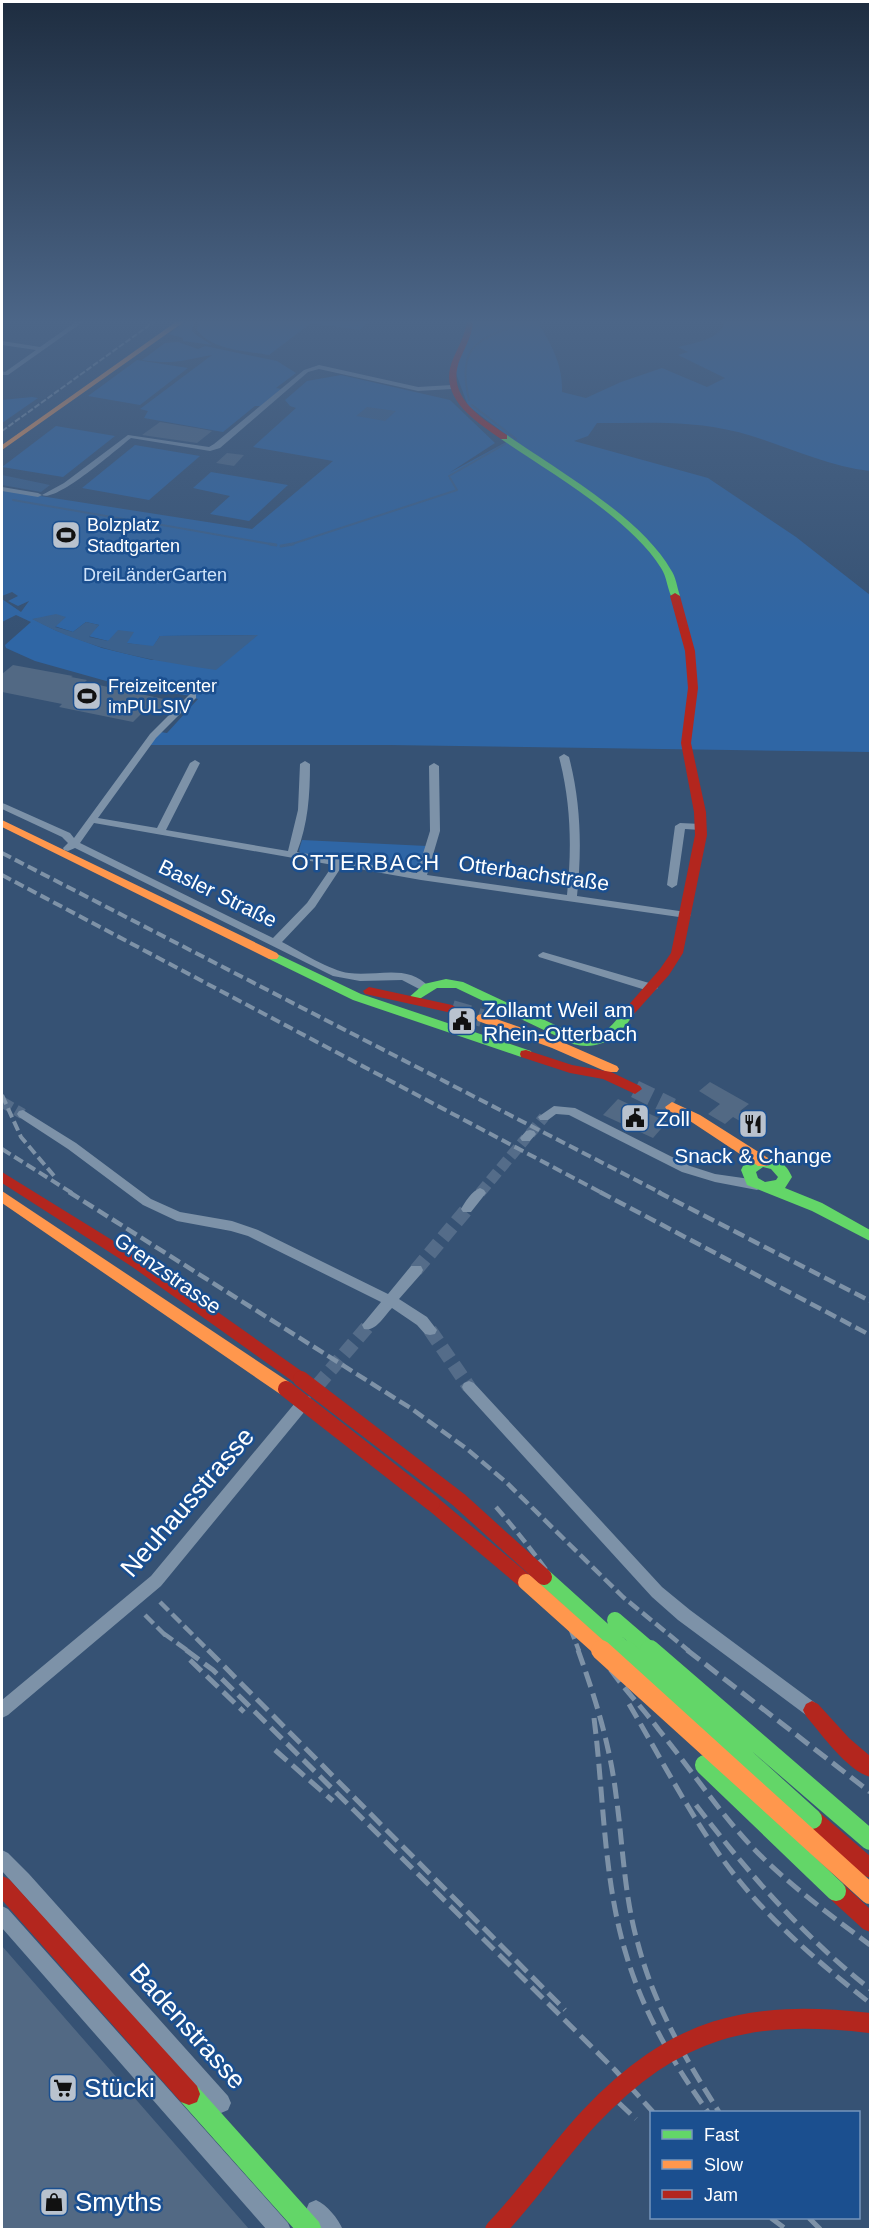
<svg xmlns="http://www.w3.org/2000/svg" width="872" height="2231" font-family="Helvetica,sans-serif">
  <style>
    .green { fill: #2f66a5; fill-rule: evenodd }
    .water { fill: #3b618d }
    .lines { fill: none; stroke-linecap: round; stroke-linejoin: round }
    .stream-far1 { stroke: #3b618d; stroke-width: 2 }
    .stream { stroke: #3b618d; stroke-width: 3 }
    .building { fill: #526984 }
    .street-tunnel-far1 { stroke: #546c89; stroke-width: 11; stroke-dasharray: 11 5; stroke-linecap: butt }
    .street-tunnel { stroke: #546c89; stroke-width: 14; stroke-dasharray: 14 7; stroke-linecap: butt }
    .primary-tunnel { stroke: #546c89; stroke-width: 18; stroke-dasharray: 18 9; stroke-linecap: butt }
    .street { fill: #7d92a8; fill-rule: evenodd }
    .fast { fill: #63d668; fill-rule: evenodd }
    .slow { fill: #ff974d; fill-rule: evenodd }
    .jam { fill: #b3261e; fill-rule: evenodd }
    .rail-far3 { stroke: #7e92a7; stroke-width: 2; stroke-dasharray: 6 2; stroke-linecap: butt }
    .rail-far2 { stroke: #7e92a7; stroke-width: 4; stroke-dasharray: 10 4.5; stroke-linecap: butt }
    .rail-far1 { stroke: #7e92a7; stroke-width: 4.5; stroke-dasharray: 12 5; stroke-linecap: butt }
    .rail { stroke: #7e92a7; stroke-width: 5; stroke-dasharray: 16 7; stroke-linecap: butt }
    .fast-bridge-far1 { stroke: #63d668; stroke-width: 16 }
    .fast-bridge { stroke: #63d668; stroke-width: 20 }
    .slow-bridge-far1 { stroke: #ff974d; stroke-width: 16 }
    .slow-bridge { stroke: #ff974d; stroke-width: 20 }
    .jam-bridge-far1 { stroke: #b3261e; stroke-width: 16 }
    .jam-bridge { stroke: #b3261e; stroke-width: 20 }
    .labels { text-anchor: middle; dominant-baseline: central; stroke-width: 5; stroke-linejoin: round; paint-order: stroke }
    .far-poi-label { font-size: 18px; fill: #fff; stroke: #1b4f8f; text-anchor: start }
    .far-park-label { font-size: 18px; fill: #cfe3fa; stroke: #1b4f8f }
    .street-label { font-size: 21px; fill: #fff; stroke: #1b4f8f }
    .poi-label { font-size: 21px; fill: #fff; stroke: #1b4f8f; text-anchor: start }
    .neighbourhood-label { font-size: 22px; letter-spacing: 1.5px; fill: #fff; stroke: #1b4f8f }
    .near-street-label { font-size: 26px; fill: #fff; stroke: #1b4f8f }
    .near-poi-label { font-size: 26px; fill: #fff; stroke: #1b4f8f; text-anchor: start }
  </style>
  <rect width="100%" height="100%" fill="#365274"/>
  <path class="green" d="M 190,319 L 195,319 L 192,331 L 196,335 L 212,345 L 183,341 L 183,338 L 169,334 Z
    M 200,319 L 371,319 L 360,330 L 311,323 L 269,355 C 247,351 211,350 197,330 Z
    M 471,319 L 540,319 L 537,321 C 551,344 563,364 562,392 L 586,398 L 621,382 L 662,368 L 707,387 L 725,378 L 678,355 L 688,352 L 678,347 C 694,343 720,340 725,322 L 718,319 L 870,319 L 870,471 C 824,466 783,444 738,432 C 691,420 645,423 597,423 L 588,436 L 574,441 L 708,478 L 796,537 L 870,595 L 870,752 L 390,745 L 150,745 L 160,732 L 167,733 L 198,699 L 191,697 L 192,696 L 124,686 L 35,661 L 6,648 L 5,645 L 31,622 L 16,615 L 2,622 L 2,599 L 21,612 L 29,601 L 18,606 L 8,601 L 18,596 L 12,592 L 2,596 L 2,490 L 252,529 L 333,461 L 253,447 L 296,408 L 290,406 L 285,400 L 307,381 L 341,375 L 450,400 L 495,443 L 449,473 L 512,439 L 468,406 L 454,368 ZM 65,617 L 54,626 L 73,632 L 86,622 L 99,625 L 88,636 L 108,641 L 133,632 L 126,643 L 153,647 L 160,636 L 257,635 L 152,660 L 102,648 L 57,631 L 33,619 Z
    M 178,342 L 198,349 L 205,346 L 277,361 L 296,373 L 276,388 L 281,389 L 261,406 L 255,406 L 223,432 L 144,418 L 148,411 L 140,409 L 212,355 C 185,360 173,365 142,360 L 165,343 Z
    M 137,360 L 188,368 L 140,405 L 88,396 Z
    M 32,397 L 38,398 L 2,423 L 2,400 Z
    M 56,426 L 115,436 L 63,477 L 2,467 Z
    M 135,445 L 200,456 L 149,500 L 82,488 Z
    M 211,472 L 288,485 L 249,521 L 210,514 L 230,496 L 193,488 Z
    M 302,840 L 427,846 L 418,871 L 415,873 L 300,853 L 299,850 Z"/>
  <path class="water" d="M 367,407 L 396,411 L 385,421 L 356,416 Z
    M 2,475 L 50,485 L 41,492 L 2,485 Z
    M 56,614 L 66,617 L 55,627 L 73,632 L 86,622 L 99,625 L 89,637 L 108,641 L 118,630 L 134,632 L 127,643 L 153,646 L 160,636 L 258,635 L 216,670 C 153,661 89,650 32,619 Z"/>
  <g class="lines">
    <path class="stream-far1" d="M 469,400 C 455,340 482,340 528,320
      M 472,405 L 516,439
      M 449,476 L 505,444
      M 13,500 L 135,521
      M 145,522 L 276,545
      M 289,545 L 457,490 L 450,478"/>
    <path class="stream" d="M 270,544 L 276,545
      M 281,546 L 293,544"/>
  </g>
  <path class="building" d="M 160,422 L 202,429 L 212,431 L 197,443 L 142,435 Z
    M 227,453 L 244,455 L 234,466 L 216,463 Z
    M 13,665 L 73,676 L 71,677 L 87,680 L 85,682 L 173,701 L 160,714 L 144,711 L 133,722 L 59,707 L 62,704 L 2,692 L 2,674 Z
    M 710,1082 L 749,1104 L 740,1111 L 764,1125 L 757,1131 L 733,1117 L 725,1124 L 708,1114 L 720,1104 L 699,1091 Z
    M 618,1099 L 667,1122 L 653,1138 L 603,1115 Z
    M 2,1946 L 249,2229 L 2,2229 Z"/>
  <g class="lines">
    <path class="street-tunnel-far1" d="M 2,1102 L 23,1114
      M 530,1134 L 544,1117
      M 480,1193 L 526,1138"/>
    <path class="street-tunnel" d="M 416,1270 L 467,1209
      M 430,1330 L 469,1387
      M 317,1386 L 369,1325"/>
    <path class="primary-tunnel" d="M 452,1009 L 482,1018
      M 635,1089 L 672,1107"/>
    <path class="street" d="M 80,319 L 87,319 L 8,375 L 2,375 L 2,371 L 5,372 L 36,350 L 2,345 L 2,341 L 40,347 Z
      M 319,365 L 418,387 L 452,385 L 455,387 L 452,389 L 418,391 L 319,369 L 308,372 L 220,448 L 210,451 L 131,438 C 117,449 56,503 42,495 L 64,483 L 128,435 L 209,447 L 214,444 L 304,370 Z
      M 2,487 L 38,493 L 42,495 L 38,497 L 2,491 Z
      M 193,693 L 196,694 L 196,698 L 156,738 L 98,818 L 157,828 L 190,763 L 195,760 L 200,763 L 166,830 L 288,851 L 298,810 L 300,764 L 305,761 L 310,764 C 310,795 308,824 297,852 L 417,873 L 430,831 L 429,766 L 434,763 L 439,766 L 440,831 L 427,875 L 567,895 C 572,848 571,803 559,757 L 564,754 L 569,757 C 581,803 582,849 577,896 L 686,912 L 691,915 L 686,918 L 421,880 L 342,866 L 315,907 L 282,942 C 299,951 331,971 349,973 C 376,977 408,963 429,987 L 423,991 L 402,980 L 360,981 L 333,976 L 75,848 L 68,851 L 64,850 L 63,848 L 68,843 L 62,837 L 2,809 L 2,803 L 5,804 L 70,833 L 74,838 L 150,734 L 190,694 ZM 94,823 L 333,865 L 307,903 L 273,938 L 80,843 Z
      M 680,823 L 701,824 L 706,827 L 701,830 L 685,829 L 677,885 L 672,888 L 667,885 L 675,826 Z
      M 543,952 L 656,985 L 658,988 L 652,992 L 539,957 L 538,955 Z
      M 554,1106 L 575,1108 L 690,1166 L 715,1174 L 757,1180 L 761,1182 L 763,1185 L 761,1188 L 757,1190 L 715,1182 L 682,1172 L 569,1115 L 556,1114 L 548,1120 L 540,1120 L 538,1117 Z
      M 23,1110 L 76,1143 L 151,1199 L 180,1212 L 232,1221 L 258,1230 L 388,1294 L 411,1266 L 421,1266 L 423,1270 L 421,1274 L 399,1299 L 427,1317 L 437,1330 L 435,1334 L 430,1335 L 425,1334 L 417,1325 L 392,1308 C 384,1316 376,1332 364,1329 L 362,1325 L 381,1302 L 248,1236 L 231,1231 L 177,1221 L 143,1205 L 68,1149 L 19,1117 L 17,1114 L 19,1111 Z
      M 530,1130 L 534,1131 L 536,1134 L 530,1141 L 522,1141 L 520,1138 L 526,1131 Z
      M 480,1188 L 484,1190 L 486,1193 L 471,1212 L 463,1212 L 461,1209 C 465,1202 472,1191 480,1188 Z
      M 469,1381 L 474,1383 L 662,1587 L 690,1610 L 818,1705 L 820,1710 L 818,1715 L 812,1718 L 806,1715 L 678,1620 L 652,1597 L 464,1391 L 462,1387 L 464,1383 Z
      M 305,1395 L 310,1397 L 312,1401 L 310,1405 L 161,1586 L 8,1715 L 2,1718 L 2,1700 L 151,1576 L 300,1397 Z
      M 2,1850 L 8,1853 L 29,1874 L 228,2096 L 231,2103 L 228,2110 L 221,2113 L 214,2110 L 2,1871 Z
      M 2,1906 L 8,1909 L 288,2223 L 291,2230 L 267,2230 L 2,1928 Z
      M 316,2200 C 327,2205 338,2218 343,2230 L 319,2230 L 309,2217 L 306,2210 L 309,2203 Z"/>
    <path class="fast" d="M 501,435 L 507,435 C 557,470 641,517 671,570 C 676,577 677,587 680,596 L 678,598 L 672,598 C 667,588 667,577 661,568 C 631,519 549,472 501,439 Z
      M 273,952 L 361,994 L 531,1051 L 532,1054 L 531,1057 L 521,1057 L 353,1000 L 269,959 L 267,956 L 269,953 Z
      M 446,979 L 463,982 L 581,1037 C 603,1040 613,1024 626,1008 L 630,1007 L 636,1011 C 621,1034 603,1052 573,1044 L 456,988 L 437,988 L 413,1003 L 407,999 L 424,984 Z
      M 760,1157 C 776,1158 786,1162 792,1177 L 785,1188 L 822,1203 L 870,1230 L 870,1241 L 812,1211 L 747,1185 L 741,1170 L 743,1166 ZM 763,1167 L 771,1169 L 778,1177 L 776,1180 L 765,1182 L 758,1178 L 756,1172 Z
      M 189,2083 L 197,2086 L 319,2222 L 322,2230 L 295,2230 L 181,2102 L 178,2094 L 181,2086 Z"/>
    <path class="slow" d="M 180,319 L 188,319 L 2,450 L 2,445 Z
      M 2,820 L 277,953 L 279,956 L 277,959 L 269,959 L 2,827 Z
      M 482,1014 L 562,1042 L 617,1066 L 619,1069 L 617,1072 L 607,1072 L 552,1048 L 478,1021 L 476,1018 L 478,1015 Z
      M 672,1102 L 700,1115 L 768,1158 L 770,1162 L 768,1166 L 758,1166 L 690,1121 L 667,1110 L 665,1107 Z
      M 2,1191 L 292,1384 L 294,1389 L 292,1394 L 286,1395 L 280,1394 L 2,1203 Z"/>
    <path class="jam" d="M 467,319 L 473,319 C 473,334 466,345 460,359 C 445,396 480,417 507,435 L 507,439 L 501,439 C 474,420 437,397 453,359 C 459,345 466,334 467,319 Z
      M 675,593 L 680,596 L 695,651 L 698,688 L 691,743 L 706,812 L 707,835 L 683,953 L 669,975 L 634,1014 L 630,1015 L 624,1011 L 626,1008 L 660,969 L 671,953 L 695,835 L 694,812 L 681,743 L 688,688 L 685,651 L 670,596 Z
      M 369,987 L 452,1005 L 458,1009 L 452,1013 L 365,994 L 363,991 Z
      M 526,1050 L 572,1065 L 611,1072 L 640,1086 L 642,1089 L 635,1094 L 603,1079 L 570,1073 L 521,1057 L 520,1054 L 521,1051 Z
      M 2,1172 L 141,1258 L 307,1375 L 309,1379 L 307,1383 L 301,1385 L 295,1383 L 131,1266 L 2,1183 Z
      M 432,1496 L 438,1498 L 532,1577 L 535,1582 L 532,1587 L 526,1590 L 520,1587 L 426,1508 L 424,1503 L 426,1498 Z
      M 812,1701 L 818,1704 L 849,1738 L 870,1756 L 870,1777 C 847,1770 822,1735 806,1716 L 803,1710 L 806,1704 Z
      M 812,1809 L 819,1812 L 870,1856 L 870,1878 L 863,1875 L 805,1826 L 802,1819 L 805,1812 Z
      M 2,1876 L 9,1879 L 197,2086 L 200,2094 L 197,2102 L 189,2105 L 181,2102 L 2,1900 Z
      M 836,1881 L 843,1884 L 870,1909 L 870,1932 L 863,1929 L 829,1898 L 826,1891 L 829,1884 Z"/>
    <path class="rail-far3" d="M 2,431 L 158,319"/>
    <path class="rail-far2" d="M 2,853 L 661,1193
      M 2,875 L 602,1193
      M 2,1095 L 21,1137 L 55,1177
      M 2,1149 L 72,1193"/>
    <path class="rail-far1" d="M 69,1192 L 412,1409 L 467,1449 L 507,1483 L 623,1597 L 689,1651
      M 600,1192 L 870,1335
      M 658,1192 L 870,1301
      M 496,1507 C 535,1552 569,1599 599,1651
      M 160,1602 L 209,1651
      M 564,1612 L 579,1651
      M 145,1615 L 169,1639
      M 163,1633 L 188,1651"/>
    <path class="rail" d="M 186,1650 L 213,1670 L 615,2070 L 653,2112
      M 208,1650 L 565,2010
      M 578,1650 C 595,1697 610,1745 616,1795 C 623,1845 624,1896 638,1944 C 654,2005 686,2060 719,2112
      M 598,1650 C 614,1679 639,1703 659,1730 C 694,1773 724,1820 763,1858 C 796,1890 833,1917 870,1945
      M 687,1650 L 870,1792
      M 190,1660 L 244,1712
      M 629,1704 C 659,1755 686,1808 721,1857 C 762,1914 815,1960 870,2003
      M 594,1718 C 604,1796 603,1878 626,1954 C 643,2012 673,2063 708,2112
      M 275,1750 L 333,1801
      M 696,1805 C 748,1873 803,1936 870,1989
      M 619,2103 L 636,2119
      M 771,2218 L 787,2230
      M 809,2218 L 821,2230"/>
    <path class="fast-bridge-far1" d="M 544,1577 L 626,1651
      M 615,1620 L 651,1651"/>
    <path class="fast-bridge" d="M 625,1650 L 812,1819
      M 650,1650 L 870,1840
      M 705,1765 L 836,1891"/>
    <path class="slow-bridge-far1" d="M 526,1582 L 603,1651"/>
    <path class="slow-bridge" d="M 601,1650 L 870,1894"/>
    <path class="jam-bridge-far1" d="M 301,1379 L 459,1500 L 544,1577
      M 286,1389 L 432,1503"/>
    <path class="jam-bridge" d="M 495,2230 C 529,2195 556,2153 589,2118 C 675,2027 748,2009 870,2023"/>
  </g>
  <linearGradient id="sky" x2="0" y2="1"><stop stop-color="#1e2d40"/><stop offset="0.51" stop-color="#4c6688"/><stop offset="1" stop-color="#4c6688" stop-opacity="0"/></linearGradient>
  <rect width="872" height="631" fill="url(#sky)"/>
  <defs>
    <g id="stadium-square" transform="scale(1.5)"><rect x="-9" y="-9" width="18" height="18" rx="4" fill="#b9c2ce" stroke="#1b4f8f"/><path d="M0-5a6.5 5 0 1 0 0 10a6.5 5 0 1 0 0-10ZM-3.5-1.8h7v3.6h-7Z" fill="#111"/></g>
    <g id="civic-square" transform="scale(1.5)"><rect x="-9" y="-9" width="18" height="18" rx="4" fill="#b9c2ce" stroke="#1b4f8f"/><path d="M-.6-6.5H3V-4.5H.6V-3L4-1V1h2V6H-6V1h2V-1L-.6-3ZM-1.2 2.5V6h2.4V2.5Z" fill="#111"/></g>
    <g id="restaurant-square" transform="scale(1.5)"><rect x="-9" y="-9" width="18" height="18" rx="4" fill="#b9c2ce" stroke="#1b4f8f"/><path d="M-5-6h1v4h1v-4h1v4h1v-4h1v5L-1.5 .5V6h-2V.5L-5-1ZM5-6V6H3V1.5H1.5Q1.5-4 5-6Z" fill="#111"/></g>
    <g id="supermarket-square" transform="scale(1.5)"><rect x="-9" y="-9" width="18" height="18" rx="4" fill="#b9c2ce" stroke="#1b4f8f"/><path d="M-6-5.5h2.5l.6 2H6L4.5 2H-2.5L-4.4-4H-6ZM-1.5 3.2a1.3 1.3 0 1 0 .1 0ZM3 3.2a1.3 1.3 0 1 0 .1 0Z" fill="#111"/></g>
    <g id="shop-square" transform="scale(1.5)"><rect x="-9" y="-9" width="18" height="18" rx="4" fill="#b9c2ce" stroke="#1b4f8f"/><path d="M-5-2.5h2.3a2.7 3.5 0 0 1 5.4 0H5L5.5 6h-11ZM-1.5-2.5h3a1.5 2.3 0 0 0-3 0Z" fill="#111"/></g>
  </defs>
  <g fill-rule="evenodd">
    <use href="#stadium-square" x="66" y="535"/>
    <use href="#stadium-square" x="87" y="696"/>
    <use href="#civic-square" x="462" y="1021"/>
    <use href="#civic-square" x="635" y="1118"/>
    <use href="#restaurant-square" x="753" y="1124"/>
    <use href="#supermarket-square" x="63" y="2088"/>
    <use href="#shop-square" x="54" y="2202"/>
  </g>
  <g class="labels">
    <g class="far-poi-label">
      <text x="87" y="525">Bolzplatz<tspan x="87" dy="21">Stadtgarten</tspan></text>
      <text x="108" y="686">Freizeitcenter<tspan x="108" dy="21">imPULSIV</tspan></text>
    </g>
    <g class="far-park-label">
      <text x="155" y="575">DreiLänderGarten</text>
    </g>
    <g class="street-label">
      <text transform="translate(534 873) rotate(8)">Otterbachstraße</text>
      <text transform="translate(218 893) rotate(26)">Basler Straße</text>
      <text transform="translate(168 1273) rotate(35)">Grenzstrasse</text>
    </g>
    <g class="poi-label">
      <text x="483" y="1009">Zollamt Weil am<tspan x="483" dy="24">Rhein-Otterbach</tspan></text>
      <text x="656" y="1118">Zoll</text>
      <text x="753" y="1155" text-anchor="middle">Snack &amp; Change</text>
    </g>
    <g class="neighbourhood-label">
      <text x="366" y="862">OTTERBACH</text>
    </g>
    <g class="near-street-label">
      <text transform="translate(187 1502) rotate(-49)">Neuhausstrasse</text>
      <text transform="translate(188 2026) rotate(48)">Badenstrasse</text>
    </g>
    <g class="near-poi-label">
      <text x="84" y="2088">Stücki</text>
      <text x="75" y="2202">Smyths</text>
    </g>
  </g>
  <rect width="872" height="2231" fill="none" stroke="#ffffff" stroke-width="6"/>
  <rect x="650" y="2111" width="210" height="108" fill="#1b4f8f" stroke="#7695bc" stroke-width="1.5"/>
  <rect x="662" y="2130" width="30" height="9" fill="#63d668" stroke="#7695bc" stroke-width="1.5"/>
  <text x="704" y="2141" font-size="18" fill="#ffffff">Fast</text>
  <rect x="662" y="2160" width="30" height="9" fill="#ff974d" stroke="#7695bc" stroke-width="1.5"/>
  <text x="704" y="2171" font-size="18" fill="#ffffff">Slow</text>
  <rect x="662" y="2190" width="30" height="9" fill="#b3261e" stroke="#7695bc" stroke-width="1.5"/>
  <text x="704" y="2201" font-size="18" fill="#ffffff">Jam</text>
</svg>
